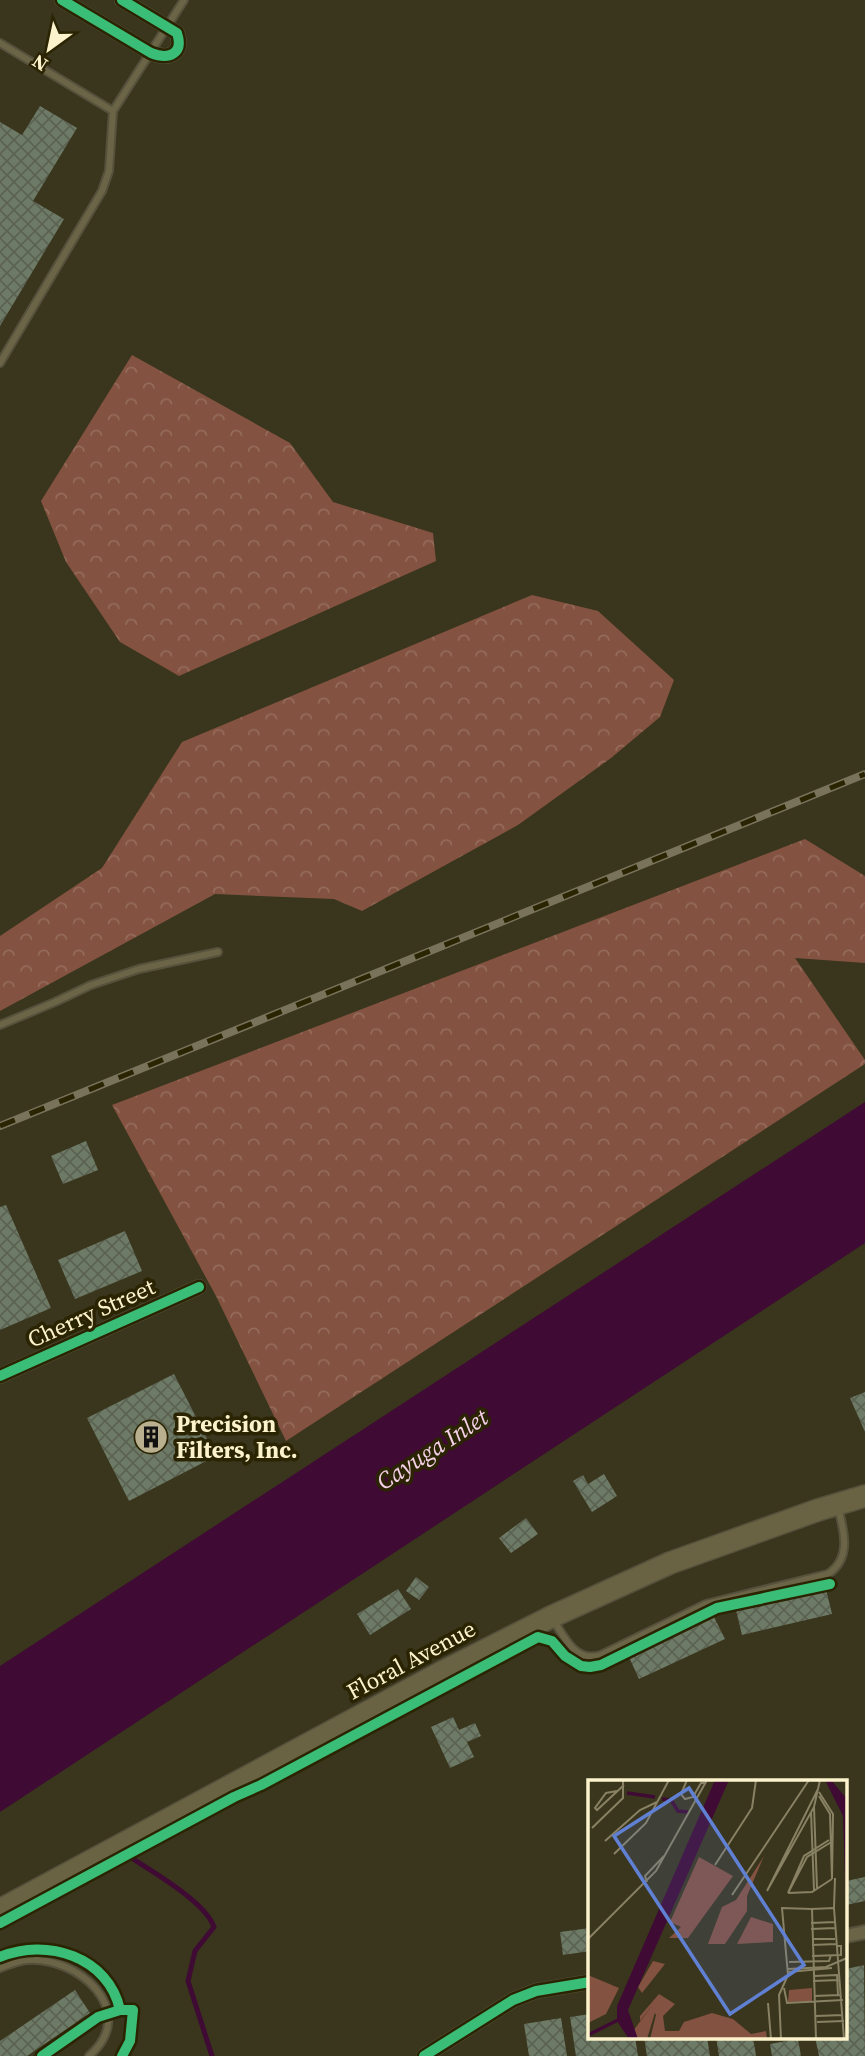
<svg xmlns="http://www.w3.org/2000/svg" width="865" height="2056" font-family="'Source Serif 4',serif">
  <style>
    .forest { fill: url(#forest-crowns) }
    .water { fill: #3f0a33 }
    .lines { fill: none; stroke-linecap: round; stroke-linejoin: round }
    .stream { stroke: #3f0a33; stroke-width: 5 }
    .building { fill: url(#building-cross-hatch) }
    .service-casing { stroke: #56513c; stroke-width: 10 }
    .minor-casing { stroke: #56513c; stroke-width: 16 }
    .primary-casing { stroke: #56513c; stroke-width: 24 }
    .service { stroke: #6b6447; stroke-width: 6 }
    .minor { stroke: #6b6447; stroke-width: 12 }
    .primary { stroke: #696243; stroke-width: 21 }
    .rail-casing { stroke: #79735c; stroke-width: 8 }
    .rail { stroke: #2b2402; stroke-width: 5; stroke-dasharray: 16; stroke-linecap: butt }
    .cycleway-casing { stroke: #2b2402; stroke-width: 15 }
    .cycleway { stroke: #3abd76; stroke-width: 10 }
    .labels { text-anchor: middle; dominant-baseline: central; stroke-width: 7; stroke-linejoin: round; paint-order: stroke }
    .street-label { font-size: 23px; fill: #fcf3cc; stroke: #2b2402 }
    .poi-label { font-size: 23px; font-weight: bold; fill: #fcf3cc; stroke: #2b2402; text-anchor: start }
    .water-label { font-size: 24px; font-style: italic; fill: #f6d1ea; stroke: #2b2402 }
    .inset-river { fill: none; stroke: #3f0a33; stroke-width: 3.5 }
    .inset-road { fill: none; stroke: #888163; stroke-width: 2 }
    .view { fill: #6080d4; fill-opacity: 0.15; stroke: #6080d4; stroke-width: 3.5 }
    .inset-edge { fill: none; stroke: #fcf3cc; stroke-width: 3.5 }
  </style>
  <defs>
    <pattern id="forest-crowns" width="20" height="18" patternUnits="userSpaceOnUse" patternTransform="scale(1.75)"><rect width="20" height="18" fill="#835240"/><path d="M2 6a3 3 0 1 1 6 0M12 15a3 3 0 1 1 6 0" fill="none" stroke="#956b5a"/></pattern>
    <pattern id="building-cross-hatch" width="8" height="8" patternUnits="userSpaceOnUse" patternTransform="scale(1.75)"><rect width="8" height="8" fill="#6d7a66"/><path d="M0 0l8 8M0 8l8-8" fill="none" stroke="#5c6252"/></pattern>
  </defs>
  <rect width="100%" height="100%" fill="#3a351d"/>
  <path class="forest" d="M 132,355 L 290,443 L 333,502 L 433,533 L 436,561 L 179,676 L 120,642 L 66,562 L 41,501 Z
    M 532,595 L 598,611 L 674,680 L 660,717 L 611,758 L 518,825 L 362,911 L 334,899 L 215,894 L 0,1011 L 0,936 L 102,868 L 182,742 Z
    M 805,839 L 865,876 L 865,963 L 795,958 L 865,1060 L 865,1064 L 286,1441 L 216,1296 L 112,1105 Z"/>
  <path class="water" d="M 865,1102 L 865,1243 L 0,1812 L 0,1666 Z"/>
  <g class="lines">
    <path class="stream" d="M 133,1859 C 155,1873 206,1903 214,1927 L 195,1951 L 188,1981 L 212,2056"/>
  </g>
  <path class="building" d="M 40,106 L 77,128 L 33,201 L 64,219 L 0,326 L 0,122 L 22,135 Z
    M 86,1141 L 98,1170 L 63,1184 L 51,1156 Z
    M 6,1205 L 51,1308 L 0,1330 L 0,1207 Z
    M 125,1231 L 142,1271 L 75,1299 L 58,1260 Z
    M 174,1374 L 216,1456 L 129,1501 L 87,1418 Z
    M 865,1392 L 865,1432 L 850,1398 Z
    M 604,1474 L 617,1496 L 592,1512 L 573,1481 L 583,1475 L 588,1484 Z
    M 526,1518 L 538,1534 L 511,1553 L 499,1538 Z
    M 416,1577 L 429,1587 L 419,1600 L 406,1591 Z
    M 398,1589 L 411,1609 L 370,1635 L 357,1614 Z
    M 826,1589 L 832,1614 L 742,1635 L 736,1610 Z
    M 713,1615 L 725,1639 L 639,1679 L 628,1655 Z
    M 453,1717 L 459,1730 L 475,1723 L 481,1736 L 467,1742 L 474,1757 L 450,1768 L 431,1727 Z
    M 865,1877 L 865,1901 L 846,1905 L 846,1881 Z
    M 590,1928 L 590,1951 L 563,1955 L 560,1932 Z
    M 864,1965 L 865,2056 L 819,2056 L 815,2037 L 846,2037 L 846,1969 Z
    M 75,1990 L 90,2013 L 27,2056 L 0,2056 L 0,2041 Z
    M 590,2014 L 590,2037 L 635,2037 L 638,2056 L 576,2056 L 570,2017 Z
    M 561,2018 L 567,2056 L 529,2056 L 524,2024 Z
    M 644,2037 L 707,2037 L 710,2056 L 647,2056 Z
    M 716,2037 L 753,2037 L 756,2056 L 719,2056 Z
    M 798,2039 L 801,2056 L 772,2056 L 770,2044 Z"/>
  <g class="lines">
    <g class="service-casing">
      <path id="service" d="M 0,43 L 113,111
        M 0,363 L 102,191 L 109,171 L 113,111 L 184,0
        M 0,1025 L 55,1002 L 91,985 L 139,969 L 218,952
        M 554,1621 C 565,1639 576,1663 601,1655 L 706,1604 L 828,1574 C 852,1558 844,1531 838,1507
        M 0,1968 C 8,1965 17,1961 26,1960 C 77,1955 141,2011 89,2056"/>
    </g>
    <g class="minor-casing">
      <path id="minor" d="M 62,0 L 151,53 C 169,60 184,54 177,33 L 122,0
        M 0,1376 L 199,1287
        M 846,1936 L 865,1932
        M 424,2056 L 513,2000 L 536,1991 L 590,1982"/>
    </g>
    <g class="primary-casing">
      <path id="primary" d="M 0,1910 L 442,1672 L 551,1617 L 670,1563 L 818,1510 L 865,1496"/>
    </g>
    <use href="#service" class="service"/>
    <use href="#minor" class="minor"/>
    <use href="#primary" class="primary"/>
    <g class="rail-casing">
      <path id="rail" d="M 0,1126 L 865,774"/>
    </g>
    <use href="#rail" class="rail"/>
    <g class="cycleway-casing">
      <path id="cycleway" d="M 62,0 L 151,53 C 169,60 184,54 177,33 L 122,0
        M 0,1376 L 199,1287
        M 0,1923 L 234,1797 L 261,1785 L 538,1637 L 552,1641 L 565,1656 L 581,1666 L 590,1667 L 601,1665 L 717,1608 L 830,1584
        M 0,1957 C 46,1937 109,1957 120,2010 L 133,2010 L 130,2041 L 122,2056
        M 42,2056 L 98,2017 L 120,2010
        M 424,2056 L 513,2000 L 536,1991 L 590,1982"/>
    </g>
    <use href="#cycleway" class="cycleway"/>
  </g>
  <defs>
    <g id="building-disc" transform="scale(1.75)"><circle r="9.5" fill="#b8b08f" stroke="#2b2402"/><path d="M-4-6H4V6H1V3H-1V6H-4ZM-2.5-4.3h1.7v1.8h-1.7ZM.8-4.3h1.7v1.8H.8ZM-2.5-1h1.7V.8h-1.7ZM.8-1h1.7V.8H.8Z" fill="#111"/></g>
  </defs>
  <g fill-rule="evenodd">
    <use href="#building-disc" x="151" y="1437"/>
  </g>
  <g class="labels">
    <g class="street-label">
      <text transform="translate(91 1313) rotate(-24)">Cherry Street</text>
      <text transform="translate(411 1660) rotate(-28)">Floral Avenue</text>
    </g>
    <g class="poi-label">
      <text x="176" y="1424">Precision<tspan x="176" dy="26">Filters, Inc.</tspan></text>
    </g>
    <g class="water-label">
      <text transform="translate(432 1449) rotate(-33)">Cayuga Inlet</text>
    </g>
  </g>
  <g transform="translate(588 1780)">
    <rect width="259" height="259" fill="#3a351d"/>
    <path d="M 176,76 L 159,116 L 159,131 L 137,164 L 120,164 L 134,127 L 148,120 ZM 111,77 L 145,96 L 100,158 L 81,158 L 93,147 L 82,142 ZM 163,137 L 185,144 L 185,162 L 149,164 ZM 65,181 L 77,184 L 54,213 L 50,207 ZM 0,195 L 31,208 L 18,234 L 0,243 ZM 71,214 L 87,224 L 75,236 L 77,251 L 91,251 L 96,242 L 124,233 L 145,239 L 163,254 L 178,251 L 179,259 L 62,259 L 68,235 L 63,227 L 52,241 L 52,236 Z" fill="#835240"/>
    <path d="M 224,208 L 224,221 L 200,222 L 201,210 ZM 63,227 L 68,229 L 59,259 L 39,259 Z" fill="#835240"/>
    <path d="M 127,0 L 141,0 L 40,230 L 50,259 L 41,259 L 29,241 L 29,226 ZM 237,0 L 243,0 L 259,19 L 259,154 L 255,36 Z" fill="#3f0a33"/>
    <path class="inset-river" d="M 39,13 L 67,17M 74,19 L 83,20 L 90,31 L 100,32M 0,255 L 30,240"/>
    <path class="inset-road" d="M 99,0 L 93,14 L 97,19 L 105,17 L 113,3 L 118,3M 230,9 L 179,111 L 226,27 L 232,0M 29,11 L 18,13 L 7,28 L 9,30 L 36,5M 231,12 L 245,34 L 244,99M 231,16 L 242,34 L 244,99M 226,27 L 229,108M 223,32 L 226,110M 4,48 L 35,18 L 35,0M 17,61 L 52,30 L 69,22M 26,74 L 58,43 L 81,0M 127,85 L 164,28 L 168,0M 59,102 L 57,96 L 76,76M 200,113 L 216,76 L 241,60M 200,113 L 219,77 L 245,61M 200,113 L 224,112 L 244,99M 144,115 L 221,0M 246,127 L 247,98M 223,143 L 247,142M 223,149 L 247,148M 0,159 L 68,91 L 119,0M 224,159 L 247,159M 224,165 L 248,164M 224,176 L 253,175 L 253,166 L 248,166M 201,182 L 241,181 L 243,175M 200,189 L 238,187 L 259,178M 200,192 L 244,188M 226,196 L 249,195 L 250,215M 225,201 L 251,200M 196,208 L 199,223 L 255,220M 226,216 L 252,215M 180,223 L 183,259M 228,236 L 255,235M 229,242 L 256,241M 193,259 L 191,215 L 200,195 L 194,128 L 224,129M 228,259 L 224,129 L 246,128 L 256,259"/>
    <path class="view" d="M 101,8 L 216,185 L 142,234 L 26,56 Z"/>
    <rect width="259" height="259" class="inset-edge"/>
  </g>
  <g transform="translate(49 49) rotate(213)" stroke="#2b2402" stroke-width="5" paint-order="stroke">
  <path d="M0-5L12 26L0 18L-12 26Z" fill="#fcf3cc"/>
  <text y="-10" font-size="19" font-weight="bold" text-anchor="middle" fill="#fcf3cc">N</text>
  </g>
</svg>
